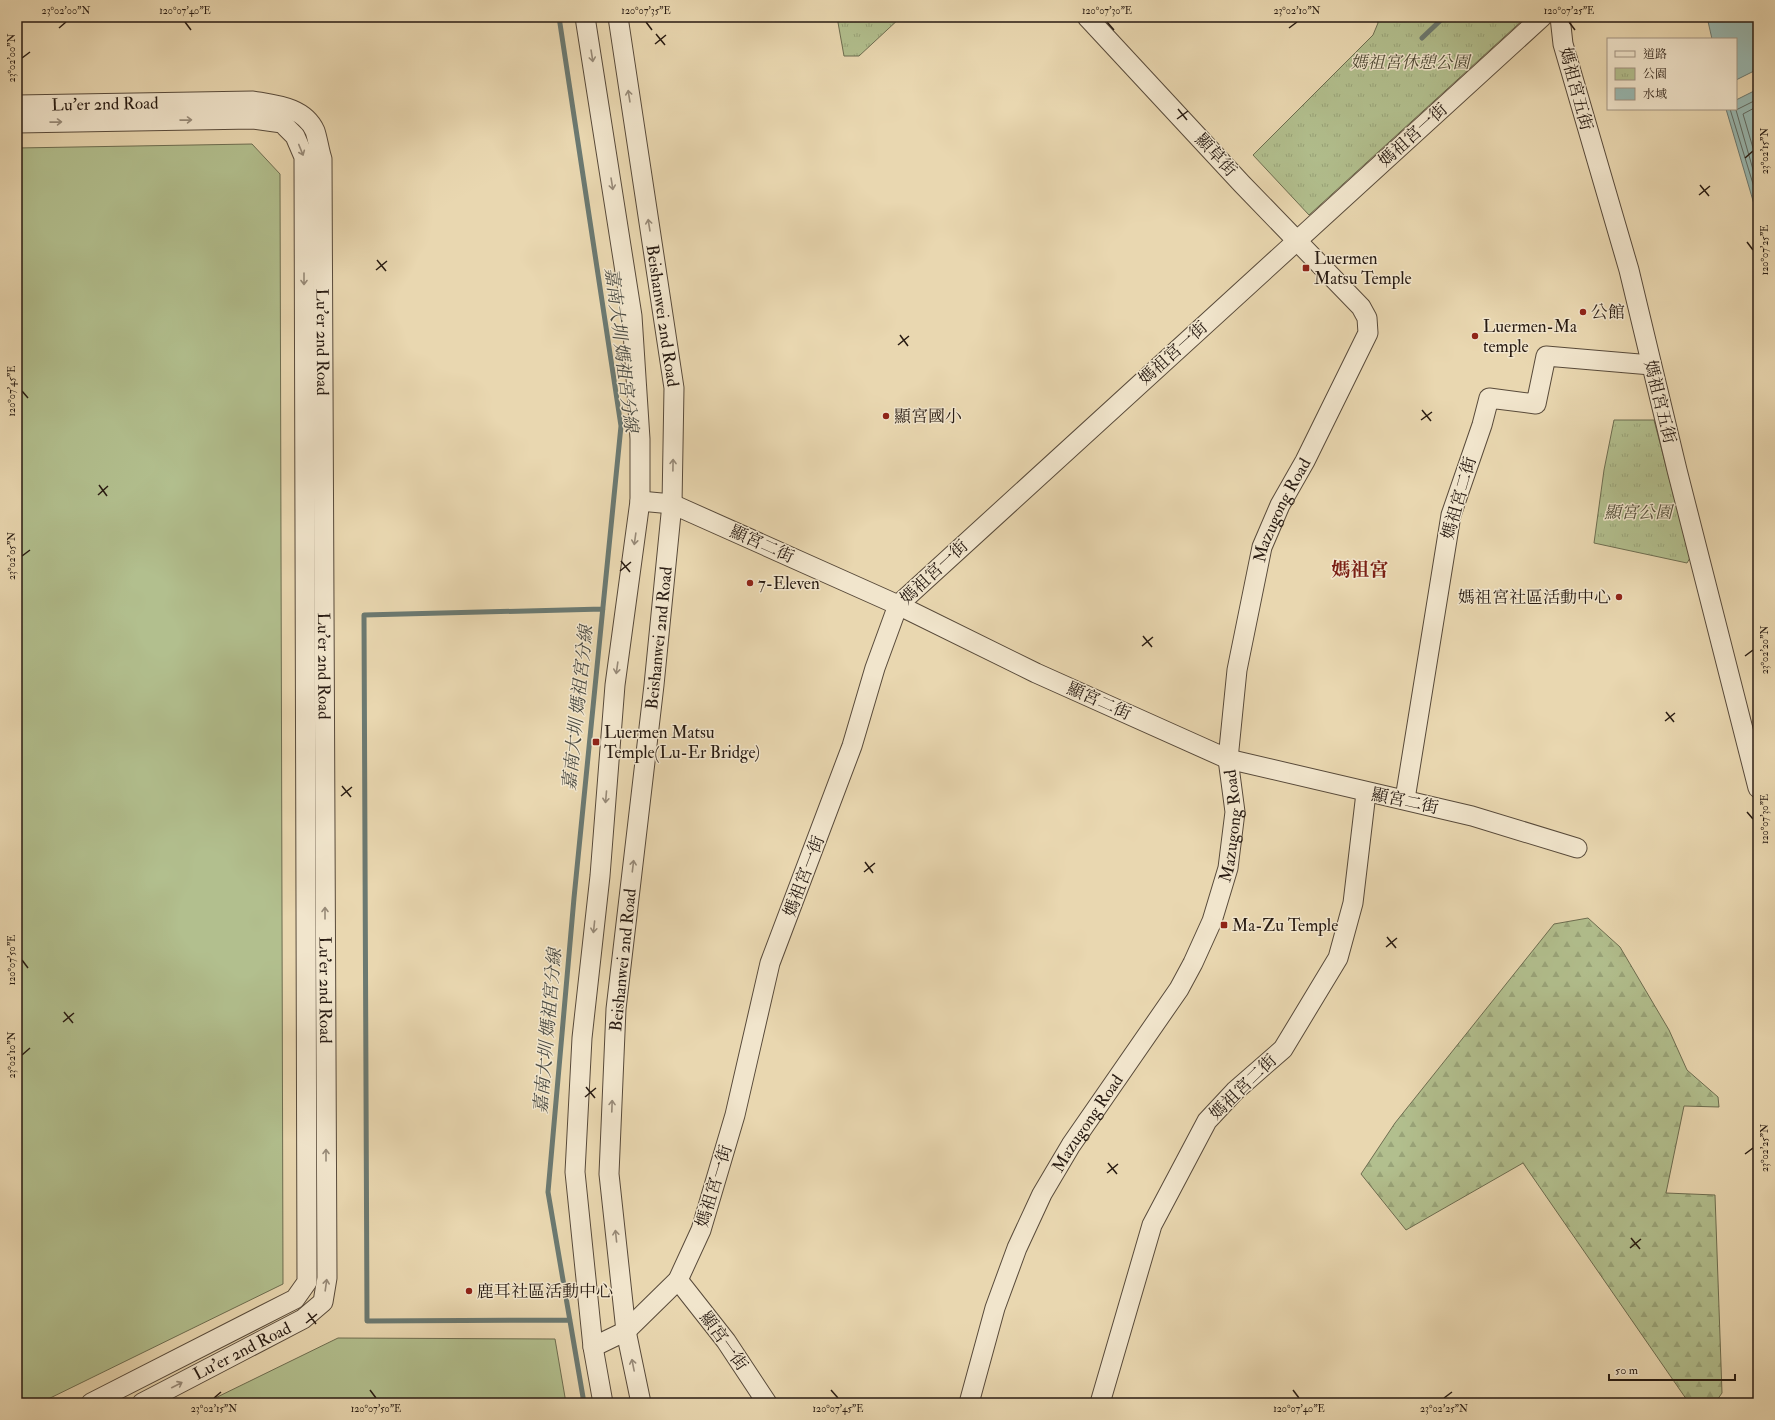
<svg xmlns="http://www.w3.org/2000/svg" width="1775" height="1420" font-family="'IM FELL Double Pica','Noto Serif TC',serif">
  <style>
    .grass { fill: #b2bf8e; stroke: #6d6d50 }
    .forest { fill: url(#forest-firs); stroke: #6d6d50 }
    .park { fill: url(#park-tufts); stroke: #6d6d50 }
    .water { fill: #98b8b1; stroke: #6b7971 }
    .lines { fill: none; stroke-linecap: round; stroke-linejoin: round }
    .shore { stroke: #606a62; stroke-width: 1 }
    .stream { stroke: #6b7971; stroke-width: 5 }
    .minor-casing { stroke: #584a3a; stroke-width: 21 }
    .minor { stroke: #f1e5cc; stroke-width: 19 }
    .oneway { stroke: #978a78 }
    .ticks { fill: none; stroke: #281b12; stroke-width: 1.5 }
    .poi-dot { fill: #8f2418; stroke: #f1e5cc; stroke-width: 1.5 }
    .labels { text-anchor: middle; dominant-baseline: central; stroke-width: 3; stroke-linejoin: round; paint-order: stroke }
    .park-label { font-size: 17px; font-style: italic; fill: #514c37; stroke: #f1e5cc }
    .street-label { font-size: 17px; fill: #281b12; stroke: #f1e5cc }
    .poi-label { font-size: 17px; fill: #281b12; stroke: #f1e5cc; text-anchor: start }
    .water-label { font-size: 18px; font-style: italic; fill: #4a4a42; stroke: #f1e5cc }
    .quarter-label { font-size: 19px; font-weight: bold; fill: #7a1f14; stroke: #f1e5cc }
    .neatline { fill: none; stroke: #281b12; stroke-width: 1.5 }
    .ticks-label { font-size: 10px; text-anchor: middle; fill: #281b12 }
  </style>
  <defs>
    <pattern id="forest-firs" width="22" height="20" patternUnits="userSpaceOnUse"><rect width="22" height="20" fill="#b2bf8e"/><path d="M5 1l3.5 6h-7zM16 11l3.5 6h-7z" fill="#99a479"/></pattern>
    <pattern id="park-tufts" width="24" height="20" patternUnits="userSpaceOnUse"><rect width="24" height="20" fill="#b2bf8e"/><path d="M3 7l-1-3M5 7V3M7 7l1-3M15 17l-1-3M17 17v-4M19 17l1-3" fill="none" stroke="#99a479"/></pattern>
  </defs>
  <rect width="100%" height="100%" fill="#e9d7b0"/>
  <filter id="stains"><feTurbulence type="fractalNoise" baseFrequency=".005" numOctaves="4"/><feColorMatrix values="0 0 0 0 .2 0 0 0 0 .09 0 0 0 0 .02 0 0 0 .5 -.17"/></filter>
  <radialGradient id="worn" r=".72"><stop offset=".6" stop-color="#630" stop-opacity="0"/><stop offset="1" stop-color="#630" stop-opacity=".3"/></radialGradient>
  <path class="grass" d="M 252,144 L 280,174 L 283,1284 L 40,1403 L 17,1403 L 17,148 Z
    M 338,1338 L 555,1339 L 566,1403 L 205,1403 Z"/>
  <path class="forest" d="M 1588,918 L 1620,947 L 1669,1030 L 1687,1070 L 1718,1097 L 1719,1107 L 1684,1106 L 1666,1193 L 1715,1195 L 1722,1393 L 1715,1403 L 1689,1403 L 1523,1163 L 1406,1230 L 1361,1174 L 1395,1123 L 1554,924 Z"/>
  <path class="park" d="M 837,17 L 901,17 L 859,56 L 844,56 Z
    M 1377,17 L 1526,17 L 1309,215 L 1253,155 L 1373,35 L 1378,23 Z
    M 1614,420 L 1654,420 L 1690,558 L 1687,563 L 1594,543 L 1604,470 Z"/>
  <path class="water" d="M 1707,17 L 1758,17 L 1758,69 L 1736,80 L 1736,39 L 1712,39 Z
    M 1758,89 L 1758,204 L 1754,204 L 1726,109 L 1736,109 L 1736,100 Z"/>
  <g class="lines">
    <path class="shore" d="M 1758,99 L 1736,110 L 1758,187
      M 1758,106 L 1743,114 L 1758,165
      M 1730,109 L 1758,200"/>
    <path class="stream" d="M 559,17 L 621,426 L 574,898 L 548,1192 L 584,1403
      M 1422,38 L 1444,17
      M 570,1320 L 367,1321 L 364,615 L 603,609"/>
    <g class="minor-casing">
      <g id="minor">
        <path d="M 585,17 L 632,316 L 640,439 L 640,501 L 615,685 L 600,876 L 582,1038 L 575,1172 L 593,1347 L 603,1403"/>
        <path id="s1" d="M 618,17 L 674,388 L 672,504 L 654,685 L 616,1009 L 609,1174 L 626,1331 L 641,1403"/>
        <path d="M 1560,17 L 1563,44 L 1629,270 L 1677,470 L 1758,788"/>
        <path id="s2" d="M 17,105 L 253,101 C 276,105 304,107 315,131 C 318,140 319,150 322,159 L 327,1278 L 323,1302 L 303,1319 L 142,1403"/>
        <path d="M 17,123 L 253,119 L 282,123 L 295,136 L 304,157 L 307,1282 L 295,1299 L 91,1403"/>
        <path d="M 640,501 L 672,504 L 898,605 L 1036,673 L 1228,759 L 1472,816 L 1577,848"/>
        <path d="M 1405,799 L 1451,515 L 1482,425 L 1489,398 L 1536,404 L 1546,356 L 1651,365"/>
        <path d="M 678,1280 L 726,1341 L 767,1403"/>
        <path d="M 593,1347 L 626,1331 L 678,1280 L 701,1230 L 735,1115 L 770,963 L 852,746 L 875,668 L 898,605 L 1542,17"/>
        <path id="s3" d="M 969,1403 L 995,1308 L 1017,1248 L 1042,1194 L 1071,1145 L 1179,989 L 1193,963 L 1212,921 L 1228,868 L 1235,812 L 1228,759 L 1237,670 L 1262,547 L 1280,505 L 1305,461 L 1368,333 L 1367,318 L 1361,307 L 1242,184 L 1087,17"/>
        <path d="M 1100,1403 L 1152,1225 L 1207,1121 L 1235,1091 L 1283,1049 L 1338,958 L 1353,903 L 1366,793"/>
      </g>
    </g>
    <use href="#minor" class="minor"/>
  </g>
  <defs><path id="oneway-shaft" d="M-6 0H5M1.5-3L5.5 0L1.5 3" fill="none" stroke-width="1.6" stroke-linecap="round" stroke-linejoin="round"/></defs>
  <g class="oneway">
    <use href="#oneway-shaft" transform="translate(592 56) rotate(81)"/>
    <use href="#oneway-shaft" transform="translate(629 96) rotate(-99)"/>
    <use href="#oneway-shaft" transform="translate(186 120) rotate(-1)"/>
    <use href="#oneway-shaft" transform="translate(56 122) rotate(-1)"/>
    <use href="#oneway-shaft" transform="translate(301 150) rotate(68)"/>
    <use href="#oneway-shaft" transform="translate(612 184) rotate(81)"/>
    <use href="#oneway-shaft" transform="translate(649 225) rotate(-99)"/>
    <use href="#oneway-shaft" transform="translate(304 279) rotate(90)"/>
    <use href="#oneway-shaft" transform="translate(673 465) rotate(-89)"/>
    <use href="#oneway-shaft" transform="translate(635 539) rotate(98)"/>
    <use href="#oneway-shaft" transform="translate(617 668) rotate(98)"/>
    <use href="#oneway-shaft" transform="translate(606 797) rotate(95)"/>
    <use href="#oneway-shaft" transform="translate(633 866) rotate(-83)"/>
    <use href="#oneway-shaft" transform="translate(325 913) rotate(-90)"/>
    <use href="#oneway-shaft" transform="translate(594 927) rotate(96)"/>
    <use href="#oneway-shaft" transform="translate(612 1106) rotate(-88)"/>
    <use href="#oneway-shaft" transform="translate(326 1155) rotate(-90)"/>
    <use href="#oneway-shaft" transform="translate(616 1236) rotate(-96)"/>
    <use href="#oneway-shaft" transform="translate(326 1285) rotate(-82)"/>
    <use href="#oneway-shaft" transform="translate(633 1365) rotate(-101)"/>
    <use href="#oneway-shaft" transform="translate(177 1385) rotate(-27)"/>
  </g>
  <path class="ticks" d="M 185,22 L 191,30M 646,22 L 652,30M 1107,22 L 1114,30M 1569,22 L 1575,30M 59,28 L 66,22M 1289,28 L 1297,22M 656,34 L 665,45M 655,44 L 666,35M 22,58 L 30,52M 1178,109 L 1187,120M 1177,119 L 1188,111M 1745,158 L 1753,151M 1700,185 L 1709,196M 1699,195 L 1710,186M 1747,242 L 1753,250M 377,260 L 386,271M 376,270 L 387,261M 900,335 L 908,346M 898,345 L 909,336M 22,391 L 28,398M 1422,410 L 1431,421M 1421,420 L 1432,412M 99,485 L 107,496M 98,495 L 108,486M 22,556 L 30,550M 621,561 L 630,572M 620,571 L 631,562M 1143,636 L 1152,647M 1142,646 L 1153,637M 1745,656 L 1753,650M 1666,712 L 1674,722M 1665,721 L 1675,713M 342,786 L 351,797M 341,796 L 352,787M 1747,812 L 1753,819M 865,862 L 873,873M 864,872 L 875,863M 1387,937 L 1396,948M 1386,947 L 1397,938M 22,960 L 28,968M 64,1012 L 73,1023M 63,1022 L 74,1013M 22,1055 L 30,1048M 586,1087 L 595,1098M 585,1097 L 596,1088M 1745,1154 L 1753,1148M 1108,1163 L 1117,1174M 1107,1173 L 1118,1164M 1631,1238 L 1640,1249M 1630,1248 L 1641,1239M 308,1313 L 316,1324M 306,1323 L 317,1314M 370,1390 L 376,1398M 831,1390 L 838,1398M 1293,1390 L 1299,1398M 214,1398 L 221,1392M 1444,1398 L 1452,1392"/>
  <g class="poi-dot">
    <rect x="1302" y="264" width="8" height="8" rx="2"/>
    <circle cx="1583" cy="312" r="4"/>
    <circle cx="1475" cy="336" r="4"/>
    <circle cx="886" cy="416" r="4"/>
    <circle cx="750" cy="583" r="4"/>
    <circle cx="1619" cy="597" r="4"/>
    <rect x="592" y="738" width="8" height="8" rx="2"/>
    <rect x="1220" y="921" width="8" height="8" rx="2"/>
    <circle cx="469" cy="1291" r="4"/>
  </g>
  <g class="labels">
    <g class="park-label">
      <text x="1410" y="62">媽祖宮休憩公園</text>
      <text x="1638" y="512">顯宮公園</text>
    </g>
    <g class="street-label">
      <text transform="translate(1576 89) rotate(75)">媽祖宮五街</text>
      <text stroke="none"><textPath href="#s2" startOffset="88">Lu'er 2nd Road</textPath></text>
      <text transform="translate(1413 135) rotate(-42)">媽祖宮一街</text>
      <text transform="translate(1216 155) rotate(47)">顯草街</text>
      <text stroke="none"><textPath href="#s1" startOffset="302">Beishanwei 2nd Road</textPath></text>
      <text stroke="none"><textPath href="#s2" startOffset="520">Lu'er 2nd Road</textPath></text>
      <text transform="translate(1173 353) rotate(-42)">媽祖宮一街</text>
      <text transform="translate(1660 402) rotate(76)">媽祖宮五街</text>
      <text transform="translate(1459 498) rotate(-74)">媽祖宮二街</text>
      <text stroke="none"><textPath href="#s3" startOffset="966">Mazugong Road</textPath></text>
      <text transform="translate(762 544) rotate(24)">顯宮二街</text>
      <text transform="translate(934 572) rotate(-43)">媽祖宮一街</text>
      <text transform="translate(659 638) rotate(-84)">Beishanwei 2nd Road</text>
      <text stroke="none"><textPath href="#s2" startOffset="844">Lu'er 2nd Road</textPath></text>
      <text transform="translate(1099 701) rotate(24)">顯宮二街</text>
      <text transform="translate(1405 801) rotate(12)">顯宮二街</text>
      <text stroke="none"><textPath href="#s3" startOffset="642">Mazugong Road</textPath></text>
      <text transform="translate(804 876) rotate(-69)">媽祖宮一街</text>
      <text transform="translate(623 960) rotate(-84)">Beishanwei 2nd Road</text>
      <text stroke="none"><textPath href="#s2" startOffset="1168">Lu'er 2nd Road</textPath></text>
      <text transform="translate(1243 1087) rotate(-44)">媽祖宮二街</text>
      <text stroke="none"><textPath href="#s3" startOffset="306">Mazugong Road</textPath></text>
      <text transform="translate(714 1186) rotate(-73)">媽祖宮一街</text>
      <text transform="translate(724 1341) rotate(54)">顯宮一街</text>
      <text transform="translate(242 1351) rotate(-27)">Lu'er 2nd Road</text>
    </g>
    <g class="poi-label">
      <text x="1314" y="258">Luermen<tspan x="1314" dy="20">Matsu Temple</tspan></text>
      <text x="1591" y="312">公館</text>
      <text x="1483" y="326">Luermen-Ma<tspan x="1483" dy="20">temple</tspan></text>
      <text x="894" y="416">顯宮國小</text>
      <text x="758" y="583">7-Eleven</text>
      <text x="1611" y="597" text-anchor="end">媽祖宮社區活動中心</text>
      <text x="604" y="732">Luermen Matsu<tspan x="604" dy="20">Temple(Lu-Er Bridge)</tspan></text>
      <text x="1232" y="925">Ma-Zu Temple</text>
      <text x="477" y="1291">鹿耳社區活動中心</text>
    </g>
    <g class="water-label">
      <text transform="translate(621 350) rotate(83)">嘉南大圳 媽祖宮分線</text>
      <text transform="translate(578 708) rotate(-84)">嘉南大圳 媽祖宮分線</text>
      <text transform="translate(548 1031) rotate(-85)">嘉南大圳 媽祖宮分線</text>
    </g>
    <g class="quarter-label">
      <text x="1360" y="570">媽祖宮</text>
    </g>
  </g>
  <rect width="1775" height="1420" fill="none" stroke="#e9d7b0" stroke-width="44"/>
  <rect x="1607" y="38" width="130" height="72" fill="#f1e5cc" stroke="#a19482"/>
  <rect x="1615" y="51" width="20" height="6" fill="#f1e5cc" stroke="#a19482"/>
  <text x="1643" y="58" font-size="12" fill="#281b12">道路</text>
  <rect x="1615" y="68" width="20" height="12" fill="url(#park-tufts)" stroke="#a19482"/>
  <text x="1643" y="78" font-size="12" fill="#281b12">公園</text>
  <rect x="1615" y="88" width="20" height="12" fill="#98b8b1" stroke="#a19482"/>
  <text x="1643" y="98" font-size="12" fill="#281b12">水域</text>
  <path d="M1609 1374v6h126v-6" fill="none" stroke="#281b12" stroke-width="2"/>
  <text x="1615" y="1374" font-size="12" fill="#281b12" stroke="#f1e5cc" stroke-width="3" paint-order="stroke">50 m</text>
  <rect x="22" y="22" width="1731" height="1376" class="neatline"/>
  <g class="ticks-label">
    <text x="66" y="14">23°02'00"N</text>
    <text x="185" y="14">120°07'40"E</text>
    <text x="646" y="14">120°07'35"E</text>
    <text x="1107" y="14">120°07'30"E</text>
    <text x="1297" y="14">23°02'10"N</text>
    <text x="1569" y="14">120°07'25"E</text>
    <text transform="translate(11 58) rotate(-90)" y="4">23°02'00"N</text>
    <text transform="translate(1764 151) rotate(-90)" y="4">23°02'15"N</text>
    <text transform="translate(1764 250) rotate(-90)" y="4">120°07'25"E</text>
    <text transform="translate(11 391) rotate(-90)" y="4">120°07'45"E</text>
    <text transform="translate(11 556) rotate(-90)" y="4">23°02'05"N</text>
    <text transform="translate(1764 650) rotate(-90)" y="4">23°02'20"N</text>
    <text transform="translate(1764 819) rotate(-90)" y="4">120°07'30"E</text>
    <text transform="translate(11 960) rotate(-90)" y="4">120°07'50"E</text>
    <text transform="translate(11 1055) rotate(-90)" y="4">23°02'10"N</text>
    <text transform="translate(1764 1148) rotate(-90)" y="4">23°02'25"N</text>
    <text x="214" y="1412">23°02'15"N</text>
    <text x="376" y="1412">120°07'50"E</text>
    <text x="838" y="1412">120°07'45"E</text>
    <text x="1299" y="1412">120°07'40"E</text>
    <text x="1444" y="1412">23°02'25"N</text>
  </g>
  <rect width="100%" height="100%" filter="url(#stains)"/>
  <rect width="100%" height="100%" fill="url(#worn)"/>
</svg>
